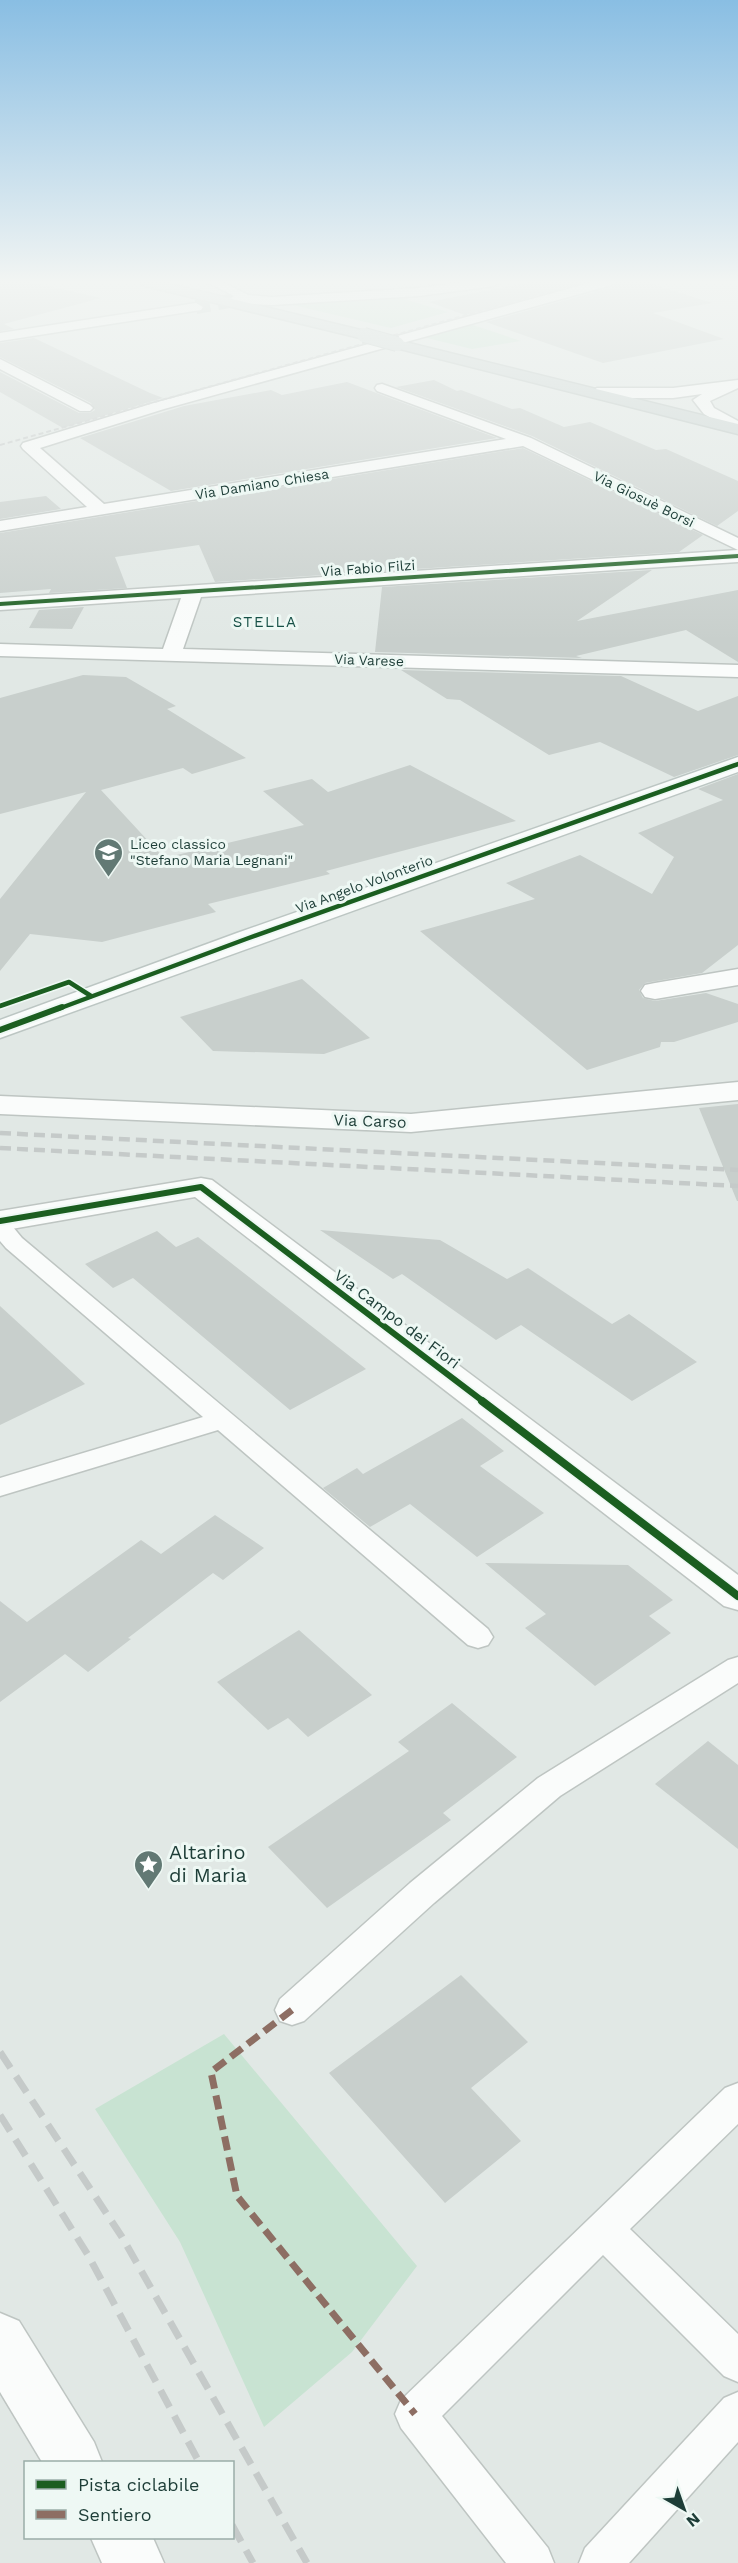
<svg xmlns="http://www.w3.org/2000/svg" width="738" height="2563" viewBox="0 0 738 2563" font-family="'Work Sans',sans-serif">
<rect width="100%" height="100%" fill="#e1e8e5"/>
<g fill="#c8e3d2">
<polygon points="390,295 448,312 391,328 284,303"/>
<polygon points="470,324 521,341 472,349 423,337"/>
<polygon points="224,2034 417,2266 352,2352 264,2427 180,2242 95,2109"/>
</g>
<g fill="#c8cfcc">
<polygon points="0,282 29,282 101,298 4,324 14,329 0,331"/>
<polygon points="531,282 585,282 465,315 429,302"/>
<polygon points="615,282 646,282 712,303 653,313 724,339 603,363 486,322 613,287"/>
<polygon points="34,338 150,393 163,398 63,428 0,392 0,372 79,413 90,413 95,410 91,403 0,357 0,343"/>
<polygon points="434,380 457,391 461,390 512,409 520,408 564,427 590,422 656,450 666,449 738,481 738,511 717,526 532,436 396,387"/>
<polygon points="347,382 497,438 171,491 80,438 184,406 271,390 282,395"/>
<polygon points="523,448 703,535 679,552 384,571 385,567 339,574 215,582 199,545 115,557 127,588 49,593 51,589 0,593 0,533"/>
<polygon points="46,496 61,509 0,519 0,502"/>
<polygon points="652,570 577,621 738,590 738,662 686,630 576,656 582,658 375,652 382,587"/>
<polygon points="84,607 72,629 29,628 39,610"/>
<polygon points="401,670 621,676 698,711 738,696 738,755 674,777 600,742 549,755 460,700 447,699"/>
<polygon points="83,675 126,677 176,706 167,709 246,758 192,774 183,768 101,790 164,858 304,825 263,791 312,779 328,792 410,765 516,821 326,871 330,874 208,904 216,912 102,942 30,934 0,971 0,899 86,792 0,814 0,698"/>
<polygon points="738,774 738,945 702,973 645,983 639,990 643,998 655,1001 706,993 738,1004 738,1022 674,1042 661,1042 660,1047 587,1070 420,931 535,899 506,883 580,855 652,894 674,857 638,833 723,800 698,789"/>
<polygon points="302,979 370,1038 324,1054 213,1051 180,1017"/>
<polygon points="738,1104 738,1201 737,1201 699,1108"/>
<polygon points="320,1230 440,1240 507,1279 528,1268 612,1324 629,1314 697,1362 632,1401 521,1325 496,1340 402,1274 393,1279"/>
<polygon points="157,1231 176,1247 198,1237 366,1369 290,1410 133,1278 113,1288 85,1264"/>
<polygon points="0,1306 85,1384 0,1425"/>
<polygon points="462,1418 504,1451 480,1466 544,1513 477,1557 410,1504 370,1527 323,1488 357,1468 363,1474"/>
<polygon points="215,1515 264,1548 223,1580 213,1573 128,1638 131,1639 88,1672 65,1654 0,1702 0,1601 27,1622 141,1540 161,1554"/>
<polygon points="485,1563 628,1565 673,1600 649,1616 671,1633 595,1686 525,1628 546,1614"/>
<polygon points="299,1630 372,1695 308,1737 288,1718 268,1730 217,1682"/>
<polygon points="452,1703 517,1757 443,1813 451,1820 327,1908 268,1847 409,1751 398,1742"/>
<polygon points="708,1741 738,1765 738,1849 655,1784"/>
<polygon points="461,1975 528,2042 471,2088 521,2141 445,2203 329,2073"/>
</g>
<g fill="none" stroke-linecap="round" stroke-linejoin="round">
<polyline stroke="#bac6c2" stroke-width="14" stroke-dasharray="14 8" stroke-linecap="butt" points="196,307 235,300"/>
<defs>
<g id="lane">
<polygon points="0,1219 8,1221 22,1238 488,1629 493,1637 488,1645 478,1648 468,1645 218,1430 0,1496 0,1478 203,1417 6,1248 0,1241"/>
<polygon points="738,1657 738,1683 560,1796 434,1903 304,2021 292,2025 280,2021 275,2010 280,1999 410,1883 538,1778 728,1660"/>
<polygon points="738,2083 738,2124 630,2229 738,2334 738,2382 724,2376 603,2255 442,2416 548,2548 554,2563 506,2563 401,2428 395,2414 401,2400 725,2088"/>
<polygon points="738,2392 738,2442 629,2563 579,2563 585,2548 724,2398"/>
</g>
<g id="street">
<polygon points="207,282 223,282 248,295 272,297 419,288 465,282 500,282 494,286 419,296 272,305 230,303 228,300 234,296"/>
<polygon points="593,282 613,282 612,285 164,409 40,448 104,504 506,439 377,391 375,388 377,385 382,384 531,438 738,538 738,550 523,446 0,531 0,521 87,507 23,449 21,446 23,443 154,403"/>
<polygon points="196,303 203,307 201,310 0,341 0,333"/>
<polygon points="0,359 90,405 93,408 90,411 80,411 0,369"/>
<polygon points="738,380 738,388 710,401 714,408 738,421 738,433 704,414 693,400 702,394 673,398 597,398 589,393 597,388 673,388"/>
<polygon points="738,550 738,562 201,597 183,649 738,665 738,677 0,656 0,644 163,649 181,598 0,610 0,598"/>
<polygon points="738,969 738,985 655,999 645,997 641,991 645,985 655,983"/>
<polygon points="738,1082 738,1100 411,1132 0,1114 0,1096 411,1114"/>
<polygon points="201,1178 212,1180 738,1575 738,1610 724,1606 195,1197 0,1231 0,1211"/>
<polygon points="0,2313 19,2321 94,2442 102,2462 42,2462 0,2392"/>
<polygon points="91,2538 153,2538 164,2563 102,2563"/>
</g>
<polygon id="secondary" points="738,757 738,772 0,1038 0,1020 237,933"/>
<g id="primary">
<polygon points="140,282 162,282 369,332 371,335 364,339 141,285"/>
<polygon points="397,340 738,424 738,434 392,347 390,344 392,341"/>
</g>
</defs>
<use href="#lane" stroke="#bec5c2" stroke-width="3"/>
<use href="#street" stroke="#bec5c2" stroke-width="3"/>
<use href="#secondary" stroke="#bcc6c3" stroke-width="3"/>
<use href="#primary" stroke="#bbc5c2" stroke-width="3"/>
<use href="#lane" fill="#fafcfb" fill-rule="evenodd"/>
<use href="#street" fill="#fafcfb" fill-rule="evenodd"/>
<use href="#secondary" fill="#fafcfb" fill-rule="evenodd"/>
<use href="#primary" fill="#cbd5d3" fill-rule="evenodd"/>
<polyline stroke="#c5cac9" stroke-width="2" stroke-dasharray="5 3" stroke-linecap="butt" points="0,445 585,282"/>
<g stroke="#c5cac9" stroke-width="4.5" stroke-dasharray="11 6" stroke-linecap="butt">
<polyline points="0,1133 738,1170"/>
<polyline points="0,1148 738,1186"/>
</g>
<g stroke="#c5cac9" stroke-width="7" stroke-dasharray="19 10" stroke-linecap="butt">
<polyline points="0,2052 122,2237 307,2563"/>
<polyline points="0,2115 88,2255 199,2462"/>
<polyline points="232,2525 253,2563"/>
</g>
<defs>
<polyline id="primary-bridge" points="364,335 397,344"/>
</defs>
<use href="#primary-bridge" stroke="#bbc5c2" stroke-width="16" stroke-linecap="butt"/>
<use href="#primary-bridge" stroke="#cbd5d3" stroke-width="14"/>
<polyline stroke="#8d6e63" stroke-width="7" stroke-dasharray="14 7" stroke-linecap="butt" points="292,2010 211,2072 237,2196 415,2414"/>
<defs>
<polyline id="cycleway-far3" points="0,604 738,556"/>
<g id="cycleway-far2">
<polyline points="0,1006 69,982 91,996"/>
<polyline points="58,1009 246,939 738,764"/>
</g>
<g id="cycleway-far1">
<polyline points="0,1030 62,1007"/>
<polyline points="0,1221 201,1187 484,1402"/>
</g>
<polyline id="cycleway" points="482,1401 738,1596"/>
</defs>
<use href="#cycleway-far3" stroke="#eef8f4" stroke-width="6"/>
<use href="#cycleway-far2" stroke="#eef8f4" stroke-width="8"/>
<use href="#cycleway-far1" stroke="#eef8f4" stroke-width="10"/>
<use href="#cycleway" stroke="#eef8f4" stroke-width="11"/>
<use href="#cycleway-far3" stroke="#1b5e20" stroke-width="4"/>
<use href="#cycleway-far2" stroke="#1b5e20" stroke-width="4.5"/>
<use href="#cycleway-far1" stroke="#1b5e20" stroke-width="6"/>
<use href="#cycleway" stroke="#1b5e20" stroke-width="8"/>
</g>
<linearGradient id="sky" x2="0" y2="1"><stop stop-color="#89bee3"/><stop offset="0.44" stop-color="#f2f5f3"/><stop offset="1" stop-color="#f2f5f3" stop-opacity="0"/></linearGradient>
<rect width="738" height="641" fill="url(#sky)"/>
<defs>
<symbol id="school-pin" viewBox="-11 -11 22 30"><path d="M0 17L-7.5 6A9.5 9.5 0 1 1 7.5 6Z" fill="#627974" stroke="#eef8f4"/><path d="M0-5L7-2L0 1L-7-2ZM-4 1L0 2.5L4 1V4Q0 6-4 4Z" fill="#fff"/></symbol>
<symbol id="sight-pin" viewBox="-11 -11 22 30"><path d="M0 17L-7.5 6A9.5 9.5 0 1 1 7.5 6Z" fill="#627974" stroke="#eef8f4"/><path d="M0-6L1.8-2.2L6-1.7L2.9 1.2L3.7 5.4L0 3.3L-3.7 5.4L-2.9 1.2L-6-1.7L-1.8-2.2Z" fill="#fff"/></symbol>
</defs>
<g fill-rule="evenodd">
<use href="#school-pin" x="92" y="836" width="33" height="45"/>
<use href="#sight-pin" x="132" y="1848" width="33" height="45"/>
</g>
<g text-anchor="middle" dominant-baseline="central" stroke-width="6" stroke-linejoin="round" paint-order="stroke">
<g font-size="14" fill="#1d3d37" stroke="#eef8f4">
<text transform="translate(262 484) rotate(-9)">Via Damiano Chiesa</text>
<text transform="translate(644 499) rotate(26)">Via Giosuè Borsi</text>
<text transform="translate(368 568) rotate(-4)">Via Fabio Filzi</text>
<text transform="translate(369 660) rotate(2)">Via Varese</text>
<text transform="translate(364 884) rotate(-20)">Via Angelo Volonterio</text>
</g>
<g font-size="14" fill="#1d3d37" stroke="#eef8f4" text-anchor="start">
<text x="130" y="844">Liceo classico<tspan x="130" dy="16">"Stefano Maria Legnani"</tspan></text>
</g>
<g font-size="15" letter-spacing="1.5" fill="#175147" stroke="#eef8f4">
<text x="265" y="622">STELLA</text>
</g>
<g font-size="16" fill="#1d3d37" stroke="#eef8f4">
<text transform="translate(370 1121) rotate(2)">Via Carso</text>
<text transform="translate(397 1319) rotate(37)">Via Campo dei Fiori</text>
</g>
<g font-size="20" fill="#1d3d37" stroke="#eef8f4" text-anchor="start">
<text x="169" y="1852">Altarino<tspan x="169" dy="23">di Maria</tspan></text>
</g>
</g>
<rect x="24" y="2461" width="210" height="78" fill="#eef8f4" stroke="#9aada8" stroke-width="1.5"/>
<rect x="36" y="2480" width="30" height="9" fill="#1b5e20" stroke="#9aada8" stroke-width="1.5"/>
<text x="78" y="2491" font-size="18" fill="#1d3d37">Pista ciclabile</text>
<rect x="36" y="2510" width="30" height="9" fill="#8d6e63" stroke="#9aada8" stroke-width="1.5"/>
<text x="78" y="2521" font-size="18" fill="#1d3d37">Sentiero</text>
<g transform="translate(684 2509) rotate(140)" stroke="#eef8f4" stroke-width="4.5" paint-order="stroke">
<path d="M0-4.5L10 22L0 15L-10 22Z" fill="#1d3d37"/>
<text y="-9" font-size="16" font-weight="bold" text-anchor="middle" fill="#1d3d37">N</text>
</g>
</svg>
